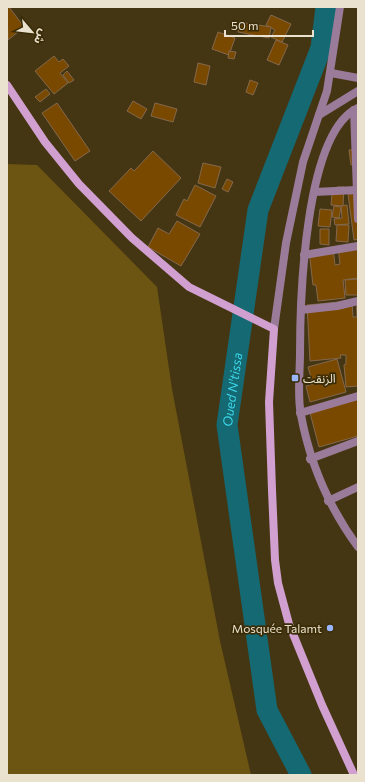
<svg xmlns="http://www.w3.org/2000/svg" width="365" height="782" viewBox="0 0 365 782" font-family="Commissioner,'Noto Sans Arabic',sans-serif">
<rect width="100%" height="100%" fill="#453613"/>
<polygon fill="#6c5412" points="7,164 37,165 157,287 172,389 220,641 251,775 7,775"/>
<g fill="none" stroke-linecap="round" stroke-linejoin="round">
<path stroke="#146973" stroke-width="21" id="s1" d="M 301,775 L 267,710 L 227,425 L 258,210 L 321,48 L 326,7"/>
</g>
<g fill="#7a4900" stroke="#84684c">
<polygon points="7,7 9,7 24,27 8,40"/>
<polygon points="271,15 291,24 282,42 271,37 275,30 266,25"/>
<polygon points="239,22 271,27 269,38 238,32"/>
<polygon points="218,32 235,38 229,55 212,49"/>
<polygon points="276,40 288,45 279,65 267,60"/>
<polygon points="229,51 236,52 234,59 228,58"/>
<polygon points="54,56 59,62 63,59 69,66 60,73 68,83 54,94 35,71"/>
<polygon points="198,63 210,66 206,85 194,82"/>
<polygon points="67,71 74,80 69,83 63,75"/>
<polygon points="250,80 258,83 253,95 246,92"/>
<polygon points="46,89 50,94 40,102 35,97"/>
<polygon points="133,101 147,109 141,119 127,111"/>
<polygon points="57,103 90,151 75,161 42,113"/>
<polygon points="155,103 177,109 173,122 151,116"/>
<polygon points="358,149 358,164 351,165 349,150"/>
<polygon points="153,151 181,178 141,221 109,191 131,168 134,171"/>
<polygon points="203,163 221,167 215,188 198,183"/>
<polygon points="227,179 233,182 228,192 222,189"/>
<polygon points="195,185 216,196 200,227 176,215 184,199 187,201"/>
<polygon points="358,186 358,239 354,240 348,194 352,194"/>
<polygon points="337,187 344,187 343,206 331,205 332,194 336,194"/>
<polygon points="347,205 349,224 335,225 334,219 342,218 341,206"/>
<polygon points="334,206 341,207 339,218 332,217"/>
<polygon points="320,209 332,210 330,227 318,226"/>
<polygon points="177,221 200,234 181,266 148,247 158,228 169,234"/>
<polygon points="337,225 349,225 348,242 336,241"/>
<polygon points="320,229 329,229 329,245 320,244"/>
<polygon points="358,243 358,278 343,280 345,298 318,301 316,285 313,285 309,251 333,248 335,265 340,264 338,247"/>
<polygon points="358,279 358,295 346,295 345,280"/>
<polygon points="356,300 358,300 358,386 346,387 344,365 346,364 346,355 340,355 341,358 310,361 307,305 352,301 353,317 357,317"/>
<polygon points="337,359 346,392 310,402 306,386 313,384 308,367"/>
<polygon points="358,395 358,436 319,447 309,409"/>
</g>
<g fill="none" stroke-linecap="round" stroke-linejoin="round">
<g stroke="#9a7b99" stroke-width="8">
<polyline points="331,73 358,78"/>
<path d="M 358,108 C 304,132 300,302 300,354 C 300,373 297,395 301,415 C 310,464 328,506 358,547"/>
<polyline points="354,110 358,219"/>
<polyline points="319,115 358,91"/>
<polyline points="314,192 356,190"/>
<polyline points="304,255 358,246"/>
<polyline points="301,310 337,306 358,301"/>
<polyline points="274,329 286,243 303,162 327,91 340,7"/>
<polyline points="300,413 358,396"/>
<polyline points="310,459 358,441"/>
<polyline points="328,501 358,487"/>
</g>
<polyline stroke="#d1a0d0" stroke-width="8" points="7,85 45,142 79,184 132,238 189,287 274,329 269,402 272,490 275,560 278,583 289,624 322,705 354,775"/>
</g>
<g fill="#98b5fd" stroke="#3a2c07" stroke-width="1.5">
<rect x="291" y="374" width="8" height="8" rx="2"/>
<circle cx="330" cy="628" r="4"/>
</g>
<g text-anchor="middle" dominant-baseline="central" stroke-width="3.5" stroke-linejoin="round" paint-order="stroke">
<g font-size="12" fill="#eae2ce" stroke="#3a2c07" text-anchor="start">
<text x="303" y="378">الزنقت</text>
<text x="322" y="628" text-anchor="end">Mosquée Talamt</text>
</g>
<g font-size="13" font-style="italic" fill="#3cd6e8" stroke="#3a2c07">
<text stroke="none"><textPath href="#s1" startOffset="397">Oued N'tissa</textPath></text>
</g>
</g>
<rect width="365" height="782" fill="none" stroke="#eae2ce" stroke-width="16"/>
<g transform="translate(32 32) rotate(118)" stroke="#3a2c07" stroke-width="3" paint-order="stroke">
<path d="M0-3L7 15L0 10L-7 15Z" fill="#eae2ce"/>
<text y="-6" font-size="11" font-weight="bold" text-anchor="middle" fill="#eae2ce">ش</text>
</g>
<path d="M225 30v6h88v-6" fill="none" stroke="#eae2ce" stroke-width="2"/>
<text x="231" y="30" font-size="12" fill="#eae2ce" stroke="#3a2c07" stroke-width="3" paint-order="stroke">50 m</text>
</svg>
